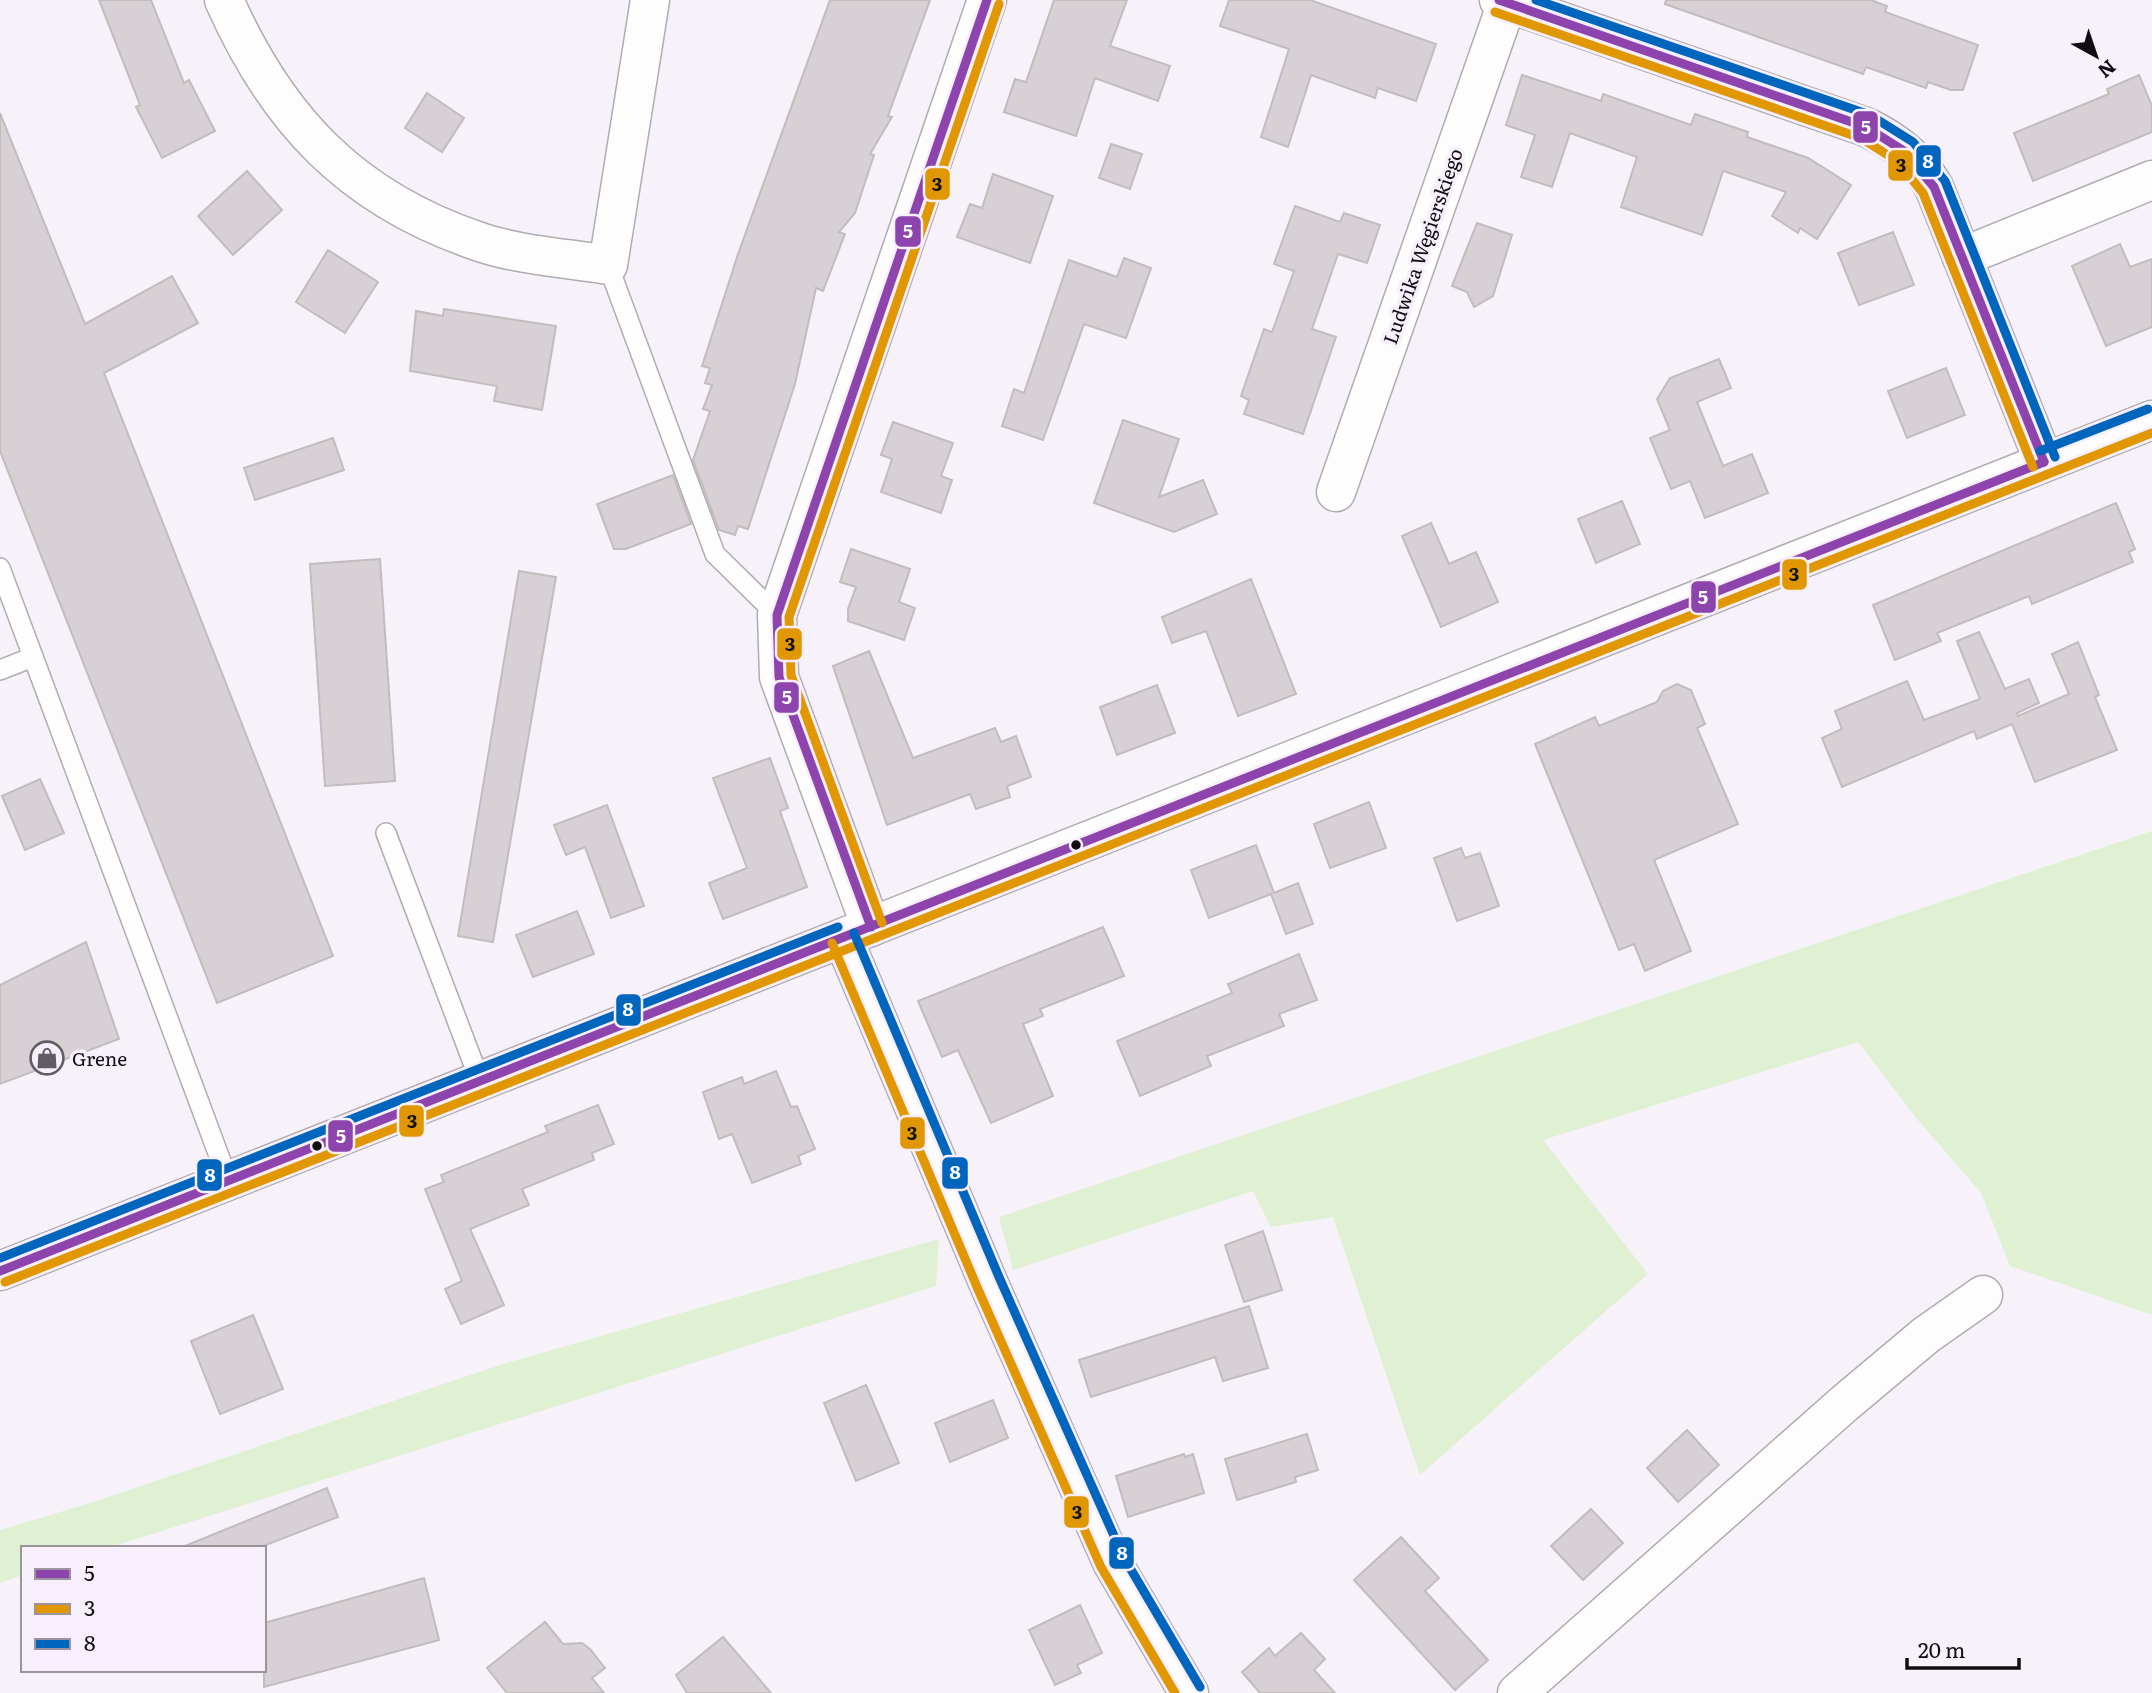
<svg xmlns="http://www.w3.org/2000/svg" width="2152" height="1693" viewBox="0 0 2152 1693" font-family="Literata,serif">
<rect width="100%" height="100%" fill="#f7f2fa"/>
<g fill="#e0f0d2">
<polygon points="2152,831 2152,1315 2010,1266 1981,1193 1917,1119 1858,1042 1543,1140 1648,1274 1420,1475 1333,1217 1271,1227 1253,1191 1013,1270 999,1217"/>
<polygon points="939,1239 936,1286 108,1548 23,1548 23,1575 0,1583 0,1530 87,1504 503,1364"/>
</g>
<g fill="#d7d0d4" stroke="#c2bcbf" stroke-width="2">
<polygon points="99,0 151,0 184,83 189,80 215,131 162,158 136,107 140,105"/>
<polygon points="830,0 930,0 888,116 892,117 870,154 874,155 855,213 839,232 845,234 823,291 816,288 795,384 748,529 738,526 735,535 719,530 693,460 710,411 703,409 712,385 705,383 710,368 702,366 738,254"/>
<polygon points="1054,0 1127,0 1110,46 1170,66 1158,101 1095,78 1076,136 1004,112 1015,79 1026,82"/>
<polygon points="1229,0 1310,0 1436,44 1416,101 1378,88 1375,98 1311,75 1288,147 1261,137 1289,49 1220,26"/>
<polygon points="1666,0 1871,0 1887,6 1885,12 1978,45 1963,90 1951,90 1928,82 1926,88 1866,67 1863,74 1665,4"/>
<polygon points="1522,75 1601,101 1603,94 1691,125 1695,114 1748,132 1747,137 1808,158 1851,185 1817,239 1800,228 1798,233 1772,216 1786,192 1723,171 1702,235 1621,207 1637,157 1570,133 1552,187 1521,177 1535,135 1506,125"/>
<polygon points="2139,75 2152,106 2152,132 2033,181 2014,133 2109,94 2107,89"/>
<polygon points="427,93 464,118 442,152 405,128"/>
<polygon points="0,113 85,324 172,276 198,323 104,373 333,956 217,1003 0,451"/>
<polygon points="1111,144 1142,154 1130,189 1099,178"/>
<polygon points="247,171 282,210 233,255 198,216"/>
<polygon points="993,174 1053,196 1030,263 957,237 970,204 982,208"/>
<polygon points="1295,206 1340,222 1344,213 1380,225 1367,263 1338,254 1312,329 1336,337 1303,434 1244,414 1249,400 1241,396 1264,329 1272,332 1294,271 1274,264"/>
<polygon points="1477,223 1512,235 1493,296 1474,307 1467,292 1452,286"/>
<polygon points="1893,232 1914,285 1859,305 1838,253"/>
<polygon points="2120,244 2130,267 2152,259 2152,327 2106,346 2072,266"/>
<polygon points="328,250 378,282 345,333 296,302"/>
<polygon points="1124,258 1151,268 1126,338 1084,324 1043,440 1002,426 1014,389 1024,393 1069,260 1117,277"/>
<polygon points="444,309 556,326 542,410 494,401 497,386 410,371 416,311 443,316"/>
<polygon points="1719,359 1731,388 1697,402 1723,466 1752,454 1768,493 1705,518 1690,481 1671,489 1650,438 1670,430 1657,399 1670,378"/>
<polygon points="1946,368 1965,415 1907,438 1888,391"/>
<polygon points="1123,420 1179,439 1159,497 1203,480 1217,514 1174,532 1094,503"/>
<polygon points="893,422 953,443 941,476 952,480 941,513 881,492 892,459 881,455"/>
<polygon points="333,438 344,470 255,500 244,468"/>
<polygon points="673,475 691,524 626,549 614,549 597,504"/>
<polygon points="1622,501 1640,544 1596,563 1578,519"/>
<polygon points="2116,503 2135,549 2129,552 2133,562 2032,604 2029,596 1937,633 1941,641 1895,660 1873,605"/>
<polygon points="1431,523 1449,564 1476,552 1498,602 1441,627 1402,536"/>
<polygon points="851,549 910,569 899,602 915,608 904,640 848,621 848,609 856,587 840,582"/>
<polygon points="380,559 395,781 325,786 310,564"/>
<polygon points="519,571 556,577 493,942 458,936"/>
<polygon points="1251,579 1296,694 1238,716 1206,631 1172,643 1162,617"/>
<polygon points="1979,632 2005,689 2029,679 2039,703 2017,713 2018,716 2069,694 2052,654 2078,642 2099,695 2095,697 2117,750 2035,782 2012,724 1977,739 1974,731 1842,787 1822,738 1842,729 1835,711 1907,681 1924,720 1980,699 1957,641"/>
<polygon points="869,651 913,758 995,728 1001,742 1016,736 1031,777 1007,786 1010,797 976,809 970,794 887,825 833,666"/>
<polygon points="1677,684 1691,690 1705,724 1697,728 1738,824 1654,860 1691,951 1645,971 1634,944 1619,950 1535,744 1595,717 1599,726 1657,702 1663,691"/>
<polygon points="1157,685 1175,733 1117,755 1100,707"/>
<polygon points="770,758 788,808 780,811 807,887 723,919 709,883 747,868 713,778"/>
<polygon points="40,779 64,833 25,850 2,796"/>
<polygon points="1369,802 1386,848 1330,868 1314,824"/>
<polygon points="607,805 644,906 611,918 585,847 566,855 554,825"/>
<polygon points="1256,845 1274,893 1298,883 1313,924 1286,934 1271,894 1209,918 1191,870"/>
<polygon points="1461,848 1465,858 1480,853 1499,906 1457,921 1434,858"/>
<polygon points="577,911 594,954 533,977 516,935"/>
<polygon points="1103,927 1124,976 1040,1009 1043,1016 1023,1024 1053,1096 991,1123 958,1050 942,1057 918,1001"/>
<polygon points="86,942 119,1039 0,1084 0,985"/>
<polygon points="1299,954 1317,1000 1279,1014 1284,1026 1207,1056 1211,1066 1140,1096 1117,1041 1232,993 1228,984"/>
<polygon points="776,1071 791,1107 797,1106 815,1149 798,1156 801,1164 752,1183 732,1134 719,1139 703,1092 742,1077 744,1084"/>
<polygon points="598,1105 614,1144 592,1153 594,1160 522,1189 529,1205 470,1229 504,1305 461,1324 445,1289 462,1281 425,1189 444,1182 441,1175 548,1132 545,1126"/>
<polygon points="1263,1231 1282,1290 1244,1302 1225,1245"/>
<polygon points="1249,1306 1268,1368 1223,1381 1215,1357 1091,1397 1079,1360"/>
<polygon points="253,1315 283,1389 220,1414 191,1341"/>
<polygon points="866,1385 899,1463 856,1481 824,1403"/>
<polygon points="993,1400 1008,1438 950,1462 935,1423"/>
<polygon points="1687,1430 1719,1465 1678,1502 1647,1468"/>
<polygon points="1307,1434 1318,1470 1295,1477 1296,1482 1237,1500 1225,1459"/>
<polygon points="1184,1454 1185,1457 1193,1454 1204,1493 1128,1517 1116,1476"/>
<polygon points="327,1488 338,1517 258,1548 180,1548"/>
<polygon points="1591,1509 1623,1543 1583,1580 1551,1546"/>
<polygon points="1401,1537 1439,1578 1425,1591 1488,1660 1455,1690 1354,1580"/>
<polygon points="424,1578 439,1640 264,1687 264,1623"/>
<polygon points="1080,1605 1102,1653 1077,1665 1081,1673 1055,1685 1029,1630"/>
<polygon points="545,1622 563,1644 582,1643 590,1649 605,1668 592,1678 604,1693 507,1693 487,1668"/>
<polygon points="1301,1633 1325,1659 1314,1670 1335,1693 1260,1693 1242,1672 1269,1648 1275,1656"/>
<polygon points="723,1637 771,1693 687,1693 676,1675"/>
</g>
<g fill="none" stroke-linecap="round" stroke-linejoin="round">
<defs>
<g id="service">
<polyline points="608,265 715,554 777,615"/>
<polyline points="0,568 228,1180"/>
<polyline points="0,670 33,657"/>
<polyline points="386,833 480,1081"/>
</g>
<g id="minor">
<path d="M 224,0 C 277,120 351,198 477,241 C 516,255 567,258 608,265 L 650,0"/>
<path d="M 1499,0 L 1866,127 C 1895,141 1917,158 1934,187 L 2044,462"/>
<polyline points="1962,257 2152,180"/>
<polyline points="1336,492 1508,0"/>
<polyline points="871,927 779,677 777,615 987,0"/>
<polyline points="843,938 988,1282 1112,1562 1189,1693"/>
<polyline points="1517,1693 1845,1403 1926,1335 1983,1295"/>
</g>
<polyline id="tertiary" points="0,1271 2152,420"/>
</defs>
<use href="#service" stroke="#b0acb2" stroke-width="22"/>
<use href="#minor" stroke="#b0acb2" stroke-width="41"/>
<use href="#tertiary" stroke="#b0acb2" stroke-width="41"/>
<use href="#service" stroke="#fefdfe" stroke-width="19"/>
<use href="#minor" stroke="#fefdfe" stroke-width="38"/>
<use href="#tertiary" stroke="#fefdfe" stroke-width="38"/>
<defs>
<g id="bus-1">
<polyline points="1499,0 1866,127 1904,151 1934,187 2044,462"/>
<polyline points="871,927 779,677 777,615 987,0"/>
<polyline points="0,1271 2044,462"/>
</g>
<g id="bus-2">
<polyline points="1495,12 1861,138 1897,161 1923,193 2033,467"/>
<polyline points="882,923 791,675 789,617 999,4"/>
<polyline points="832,943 977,1287 1101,1567 1175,1693"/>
<polyline points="5,1282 2152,433"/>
</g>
<g id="bus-3">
<polyline points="1536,0 1870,115 1913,142 1945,181 2055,457"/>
<polyline points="2040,451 2148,409"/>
<polyline points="854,933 999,1277 1123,1556 1200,1687"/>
<polyline points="0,1258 838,927"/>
</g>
</defs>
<use href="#bus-1" stroke="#f8effd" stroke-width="14"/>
<use href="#bus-2" stroke="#f8effd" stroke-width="14"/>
<use href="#bus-3" stroke="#f8effd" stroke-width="14"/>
<use href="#bus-1" stroke="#8e44ad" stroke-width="9"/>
<use href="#bus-2" stroke="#e09702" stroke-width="9"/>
<use href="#bus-3" stroke="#0065bd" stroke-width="9"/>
</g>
<defs>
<symbol id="shop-ring" viewBox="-11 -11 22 22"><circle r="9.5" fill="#f8effd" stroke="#615c63" stroke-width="1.5"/><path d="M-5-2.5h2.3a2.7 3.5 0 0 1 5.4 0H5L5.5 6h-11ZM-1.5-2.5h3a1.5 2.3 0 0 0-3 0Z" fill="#615c63"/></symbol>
</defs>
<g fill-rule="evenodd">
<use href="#shop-ring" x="28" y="1039" width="38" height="38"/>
</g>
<g fill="#100c12" stroke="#f8effd" stroke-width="2.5">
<circle cx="1076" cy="845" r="6"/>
<circle cx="317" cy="1146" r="6"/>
</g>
<g text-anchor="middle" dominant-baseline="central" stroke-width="7" stroke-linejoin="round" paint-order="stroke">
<g font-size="19" fill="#100c12" stroke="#f8effd">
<text transform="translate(1422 246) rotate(-71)">Ludwika Węgierskiego</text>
</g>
<g font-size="19" fill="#100c12" stroke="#f8effd" text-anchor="start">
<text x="72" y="1058">Grene</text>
</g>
</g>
<g stroke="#f8effd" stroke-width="2.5">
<rect x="1852" y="110" width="27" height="34" rx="7" fill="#8e44ad"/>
<rect x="1915" y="144" width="27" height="34" rx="7" fill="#0065bd"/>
<rect x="1887" y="149" width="27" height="33" rx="7" fill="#e09702"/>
<rect x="924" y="167" width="27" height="34" rx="7" fill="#e09702"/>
<rect x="894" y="215" width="28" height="33" rx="7" fill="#8e44ad"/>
<rect x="1781" y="558" width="27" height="33" rx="7" fill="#e09702"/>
<rect x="1690" y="580" width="27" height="34" rx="7" fill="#8e44ad"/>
<rect x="776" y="627" width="27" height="34" rx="7" fill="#e09702"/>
<rect x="773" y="681" width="27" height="33" rx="7" fill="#8e44ad"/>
<rect x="615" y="993" width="27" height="34" rx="7" fill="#0065bd"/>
<rect x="398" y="1104" width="27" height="34" rx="7" fill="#e09702"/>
<rect x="899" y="1116" width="27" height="34" rx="7" fill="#e09702"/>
<rect x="327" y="1119" width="27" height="34" rx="7" fill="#8e44ad"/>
<rect x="941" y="1156" width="28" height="34" rx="7" fill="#0065bd"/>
<rect x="196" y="1158" width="27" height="34" rx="7" fill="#0065bd"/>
<rect x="1063" y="1495" width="27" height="34" rx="7" fill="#e09702"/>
<rect x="1108" y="1536" width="27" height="34" rx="7" fill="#0065bd"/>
</g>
<g font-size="19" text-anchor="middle" font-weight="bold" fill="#fff">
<text x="1866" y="134">5</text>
<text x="1928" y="168">8</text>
<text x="908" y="238">5</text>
<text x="1703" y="604">5</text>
<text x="787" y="704">5</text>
<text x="628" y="1016">8</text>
<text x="341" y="1143">5</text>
<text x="955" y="1179">8</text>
<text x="210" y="1182">8</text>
<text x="1122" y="1560">8</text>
</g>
<g font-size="19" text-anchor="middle" font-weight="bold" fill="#111">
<text x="1901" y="172">3</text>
<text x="937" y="191">3</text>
<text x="1794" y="581">3</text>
<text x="790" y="651">3</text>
<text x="412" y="1128">3</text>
<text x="912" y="1140">3</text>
<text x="1077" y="1519">3</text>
</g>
<rect x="21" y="1546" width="245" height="126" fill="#f8effd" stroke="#9b949f" stroke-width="2"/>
<rect x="35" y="1569" width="35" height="10" fill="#8e44ad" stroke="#9b949f" stroke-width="2"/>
<text x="84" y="1581" font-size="21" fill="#100c12">5</text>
<rect x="35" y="1604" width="35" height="10" fill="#e09702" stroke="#9b949f" stroke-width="2"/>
<text x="84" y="1616" font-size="21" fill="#100c12">3</text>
<rect x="35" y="1639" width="35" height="10" fill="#0065bd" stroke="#9b949f" stroke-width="2"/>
<text x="84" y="1651" font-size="21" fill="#100c12">8</text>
<g transform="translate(2096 56) rotate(140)" stroke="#f8effd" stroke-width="5" paint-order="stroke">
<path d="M0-5L12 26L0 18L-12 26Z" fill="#100c12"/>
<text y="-10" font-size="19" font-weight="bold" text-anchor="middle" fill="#100c12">N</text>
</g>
<path d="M1907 1658v10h112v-10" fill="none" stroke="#100c12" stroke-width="3.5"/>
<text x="1918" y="1658" font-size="21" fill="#100c12" stroke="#f8effd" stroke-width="5" paint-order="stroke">20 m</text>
</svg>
